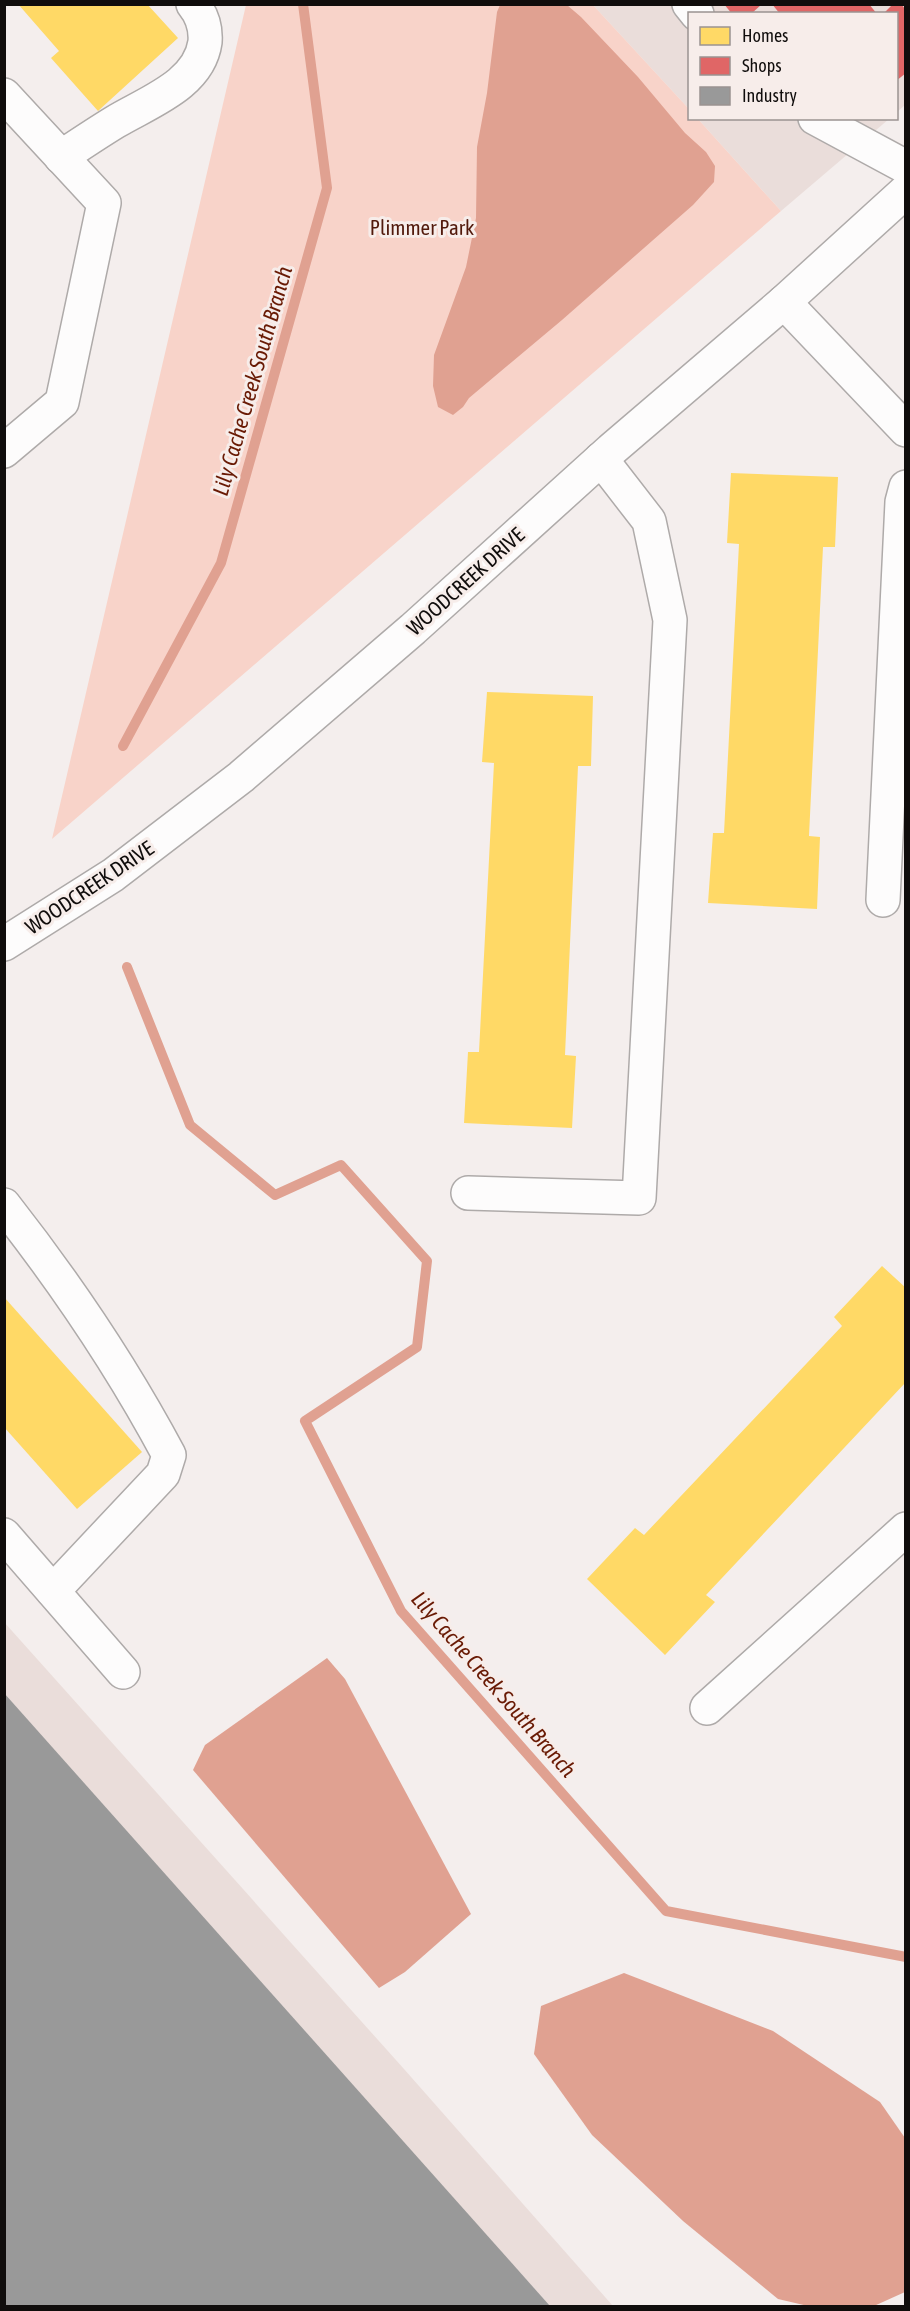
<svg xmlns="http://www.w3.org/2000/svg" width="910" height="2311" viewBox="0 0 910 2311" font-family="'Asap Condensed',sans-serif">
<rect width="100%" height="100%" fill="#f4eeed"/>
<g fill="#eaddda">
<polygon points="593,5 905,5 905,105 897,112 896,14 690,14 689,109"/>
<polygon points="698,119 889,119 781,211"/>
<polygon points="4,1622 404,2069 613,2306 5,2306"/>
</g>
<polygon fill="#f8d3c9" points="246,5 593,5 689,109 690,118 698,119 781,211 52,839"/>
<g fill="#e0a191">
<polygon points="500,5 567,5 581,17 638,77 685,133 706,152 715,166 714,182 693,205 562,320 469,398 463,407 453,415 438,407 433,386 434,355 466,267 476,218 477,147 487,93 497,12"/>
<polygon points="327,1658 345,1679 471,1914 405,1972 379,1988 193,1770 205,1745"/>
<polygon points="624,1973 773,2031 880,2102 905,2138 905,2292 874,2306 808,2306 778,2299 683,2221 592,2135 534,2054 541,2006"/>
</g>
<g fill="#ffd966">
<polygon points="18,4 147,4 178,38 98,111 51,58 59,51"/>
<polygon points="731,473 838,477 835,547 823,547 809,836 820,837 817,909 708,903 713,833 724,833 739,544 727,543"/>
<polygon points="487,692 593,696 591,766 578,766 565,1055 576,1056 572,1128 464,1123 468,1052 479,1052 494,763 482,762"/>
<polygon points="882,1266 906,1288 906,1382 706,1595 715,1602 665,1655 587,1579 635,1528 644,1535 842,1326 834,1317"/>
<polygon points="4,1297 142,1452 77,1509 4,1427"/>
</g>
<g fill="#e06666">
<polygon points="724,4 762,4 751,14 732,14"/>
<polygon points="772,4 869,4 877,14 780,14"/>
<polygon points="893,4 901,4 906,10 906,73 896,81 896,14 883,14"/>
</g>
<polygon fill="#999" points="4,1693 550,2306 4,2306"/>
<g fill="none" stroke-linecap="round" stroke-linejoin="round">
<g stroke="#e0a191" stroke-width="10">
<polyline points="123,746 221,563 327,188 303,4"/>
<polyline points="127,967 190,1125 275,1195 341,1165 427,1261 417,1347 305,1421 401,1611 666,1911 906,1957"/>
</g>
<defs>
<g id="minor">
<polyline points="689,4 697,14"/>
<polyline points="4,95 104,203 62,402 4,451"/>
<polyline points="815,118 906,167"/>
<path d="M 61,157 C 79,145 97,133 115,122 C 148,102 199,85 205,42 C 206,29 202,15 193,4"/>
<polyline points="784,302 906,430"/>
<polyline points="883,900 902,502 906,487"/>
<polyline points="4,944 113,875 241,777 413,629 611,450 784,302 906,191"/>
<polyline points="468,1193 639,1198 670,620 649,521 601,459"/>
<path d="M 4,1205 C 66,1284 122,1367 169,1455 L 163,1474 L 53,1591"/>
<polyline points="4,1535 123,1672"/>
<polyline points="707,1708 906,1529"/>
</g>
</defs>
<use href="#minor" stroke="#aeaaa9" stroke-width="36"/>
<use href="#minor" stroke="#fdfcfc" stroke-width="33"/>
</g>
<g text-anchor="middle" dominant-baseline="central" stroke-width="6" stroke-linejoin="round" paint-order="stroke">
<g font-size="21" fill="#51190b" stroke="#f7edea">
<text x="422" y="227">Plimmer Park</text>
</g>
<g font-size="21" fill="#100d0c" stroke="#f7edea">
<text transform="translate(465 581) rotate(-42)">WOODCREEK DRIVE</text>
<text transform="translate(89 887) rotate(-34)">WOODCREEK DRIVE</text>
</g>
<g font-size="22" font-style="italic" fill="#691a04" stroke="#f7edea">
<text transform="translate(252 381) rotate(-74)">Lily Cache Creek South Branch</text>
<text transform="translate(494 1684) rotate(49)">Lily Cache Creek South Branch</text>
</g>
</g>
<rect width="910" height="2311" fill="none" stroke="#100d0c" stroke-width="12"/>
<rect x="688" y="12" width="210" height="108" fill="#f7edea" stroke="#9b9391" stroke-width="1.5"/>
<rect x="700" y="27" width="30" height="18" fill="#ffd966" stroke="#9b9391" stroke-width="1.5"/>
<text x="742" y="42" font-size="18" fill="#100d0c">Homes</text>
<rect x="700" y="57" width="30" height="18" fill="#e06666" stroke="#9b9391" stroke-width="1.5"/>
<text x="742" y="72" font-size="18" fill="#100d0c">Shops</text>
<rect x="700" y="87" width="30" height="18" fill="#999999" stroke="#9b9391" stroke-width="1.5"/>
<text x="742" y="102" font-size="18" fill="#100d0c">Industry</text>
</svg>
